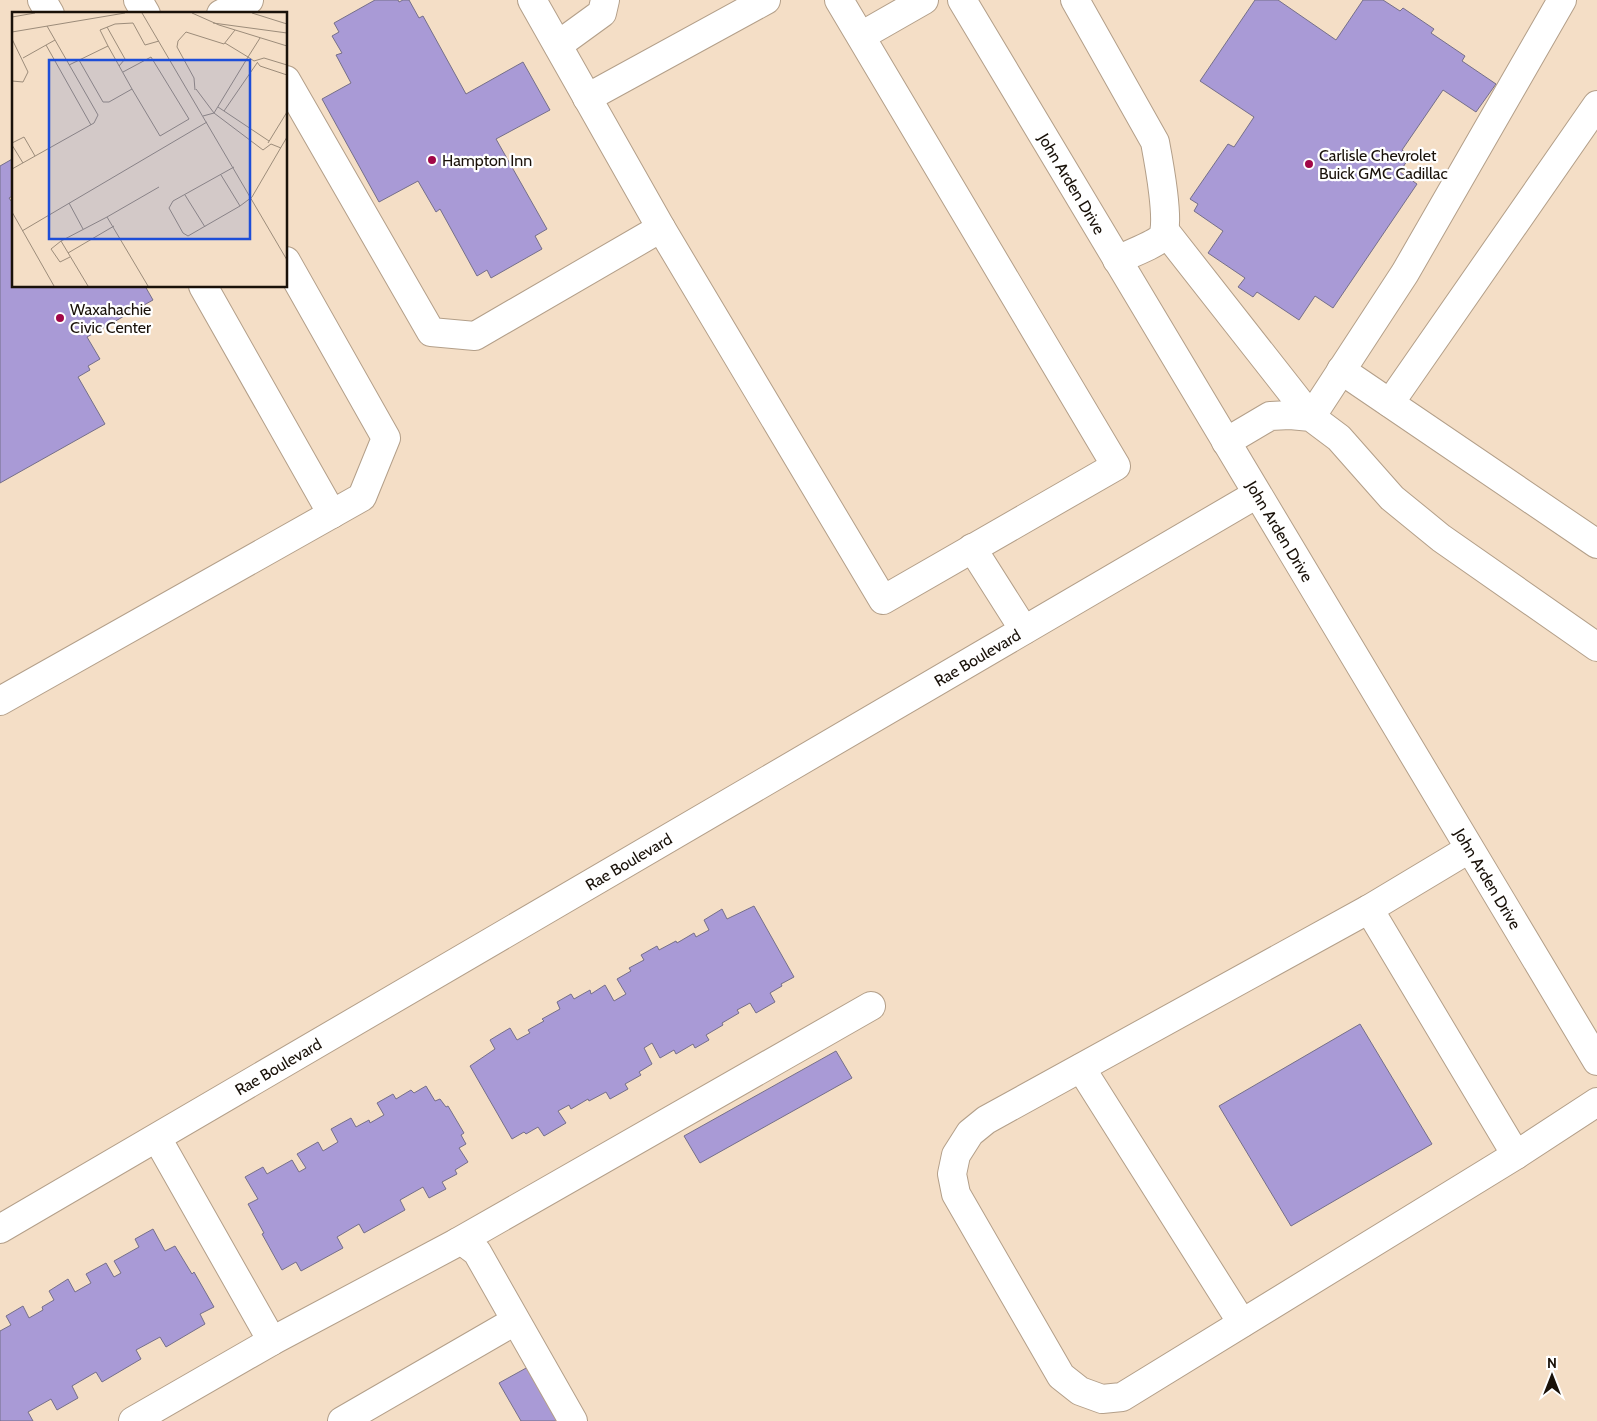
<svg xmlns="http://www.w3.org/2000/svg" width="1597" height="1421" viewBox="0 0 1597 1421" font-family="Cabin,sans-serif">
<rect width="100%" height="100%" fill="#f4dec6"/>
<g fill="#a99ad6" stroke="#756f89">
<polygon points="375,0 398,0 399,2 403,0 409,0 419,18 423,16 466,94 523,62 550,110 496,139 547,229 535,236 542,249 491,278 487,270 477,276 440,209 436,212 418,181 379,202 322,99 351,83 336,55 342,53 332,36 339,32 334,23"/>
<polygon points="1255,0 1278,0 1336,40 1363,0 1383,0 1400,11 1403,8 1434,29 1431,33 1465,56 1462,61 1496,84 1476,112 1443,90 1402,150 1410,156 1400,172 1417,184 1333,308 1315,296 1299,320 1257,292 1253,297 1238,287 1245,278 1208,253 1223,231 1194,211 1198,204 1190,199 1228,144 1234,147 1254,117 1200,81"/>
<polygon points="14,158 14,195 9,198 14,205 14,286 145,286 153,300 87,337 100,359 88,366 90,370 78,377 105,424 0,483 0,166"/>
<polygon points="754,906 794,977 781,984 782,986 770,993 775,1002 756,1013 750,1003 737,1010 739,1013 722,1023 723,1025 706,1035 709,1040 695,1048 693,1044 676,1054 674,1050 660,1058 652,1043 644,1048 652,1064 639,1072 641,1075 625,1084 628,1089 610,1099 606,1092 589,1101 588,1099 571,1109 569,1105 558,1111 566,1123 544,1136 538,1127 526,1134 524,1132 512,1139 470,1066 495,1049 490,1040 510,1028 517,1040 530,1033 528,1030 544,1021 542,1019 560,1009 557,1002 571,994 574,999 590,990 591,994 605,985 614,1001 626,994 617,979 631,971 629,968 644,960 641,955 657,946 659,950 676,941 677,943 694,933 696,937 709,930 704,920 722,909 727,919"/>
<polygon points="1360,1024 1432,1144 1291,1226 1219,1106"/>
<polygon points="836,1051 852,1078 700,1163 684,1136"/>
<polygon points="426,1086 435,1101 440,1099 446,1107 448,1106 464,1133 461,1135 466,1144 459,1148 468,1162 455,1170 457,1174 442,1182 446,1189 429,1198 423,1187 400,1200 405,1210 364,1233 359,1224 337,1237 343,1248 301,1271 296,1262 282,1270 262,1234 264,1233 248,1204 258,1199 245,1177 263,1167 267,1174 292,1160 299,1172 306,1168 297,1154 318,1142 323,1151 338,1142 331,1129 351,1118 356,1127 369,1120 370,1123 384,1115 377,1103 393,1094 396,1099 411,1090 414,1093"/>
<polygon points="153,1229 165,1251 175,1246 192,1274 194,1272 214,1307 200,1314 205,1324 166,1347 160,1337 136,1350 141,1359 102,1382 96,1372 72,1386 78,1398 57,1410 51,1399 28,1412 33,1421 0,1421 0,1331 11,1325 6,1316 23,1306 29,1318 43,1310 42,1307 54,1300 49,1291 68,1279 75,1292 91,1283 86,1274 106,1263 114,1277 121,1273 114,1261 139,1247 135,1239"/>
<polygon points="528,1367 559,1421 521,1421 499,1383"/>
</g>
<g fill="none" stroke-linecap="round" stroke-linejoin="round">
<defs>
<g id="minor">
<polyline points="42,0 50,14"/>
<polyline points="138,0 146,14"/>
<path id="s1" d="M 962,0 L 1597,1061"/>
<path d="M 1075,0 L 1155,142 C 1158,158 1171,226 1162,237 C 1155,245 1127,255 1117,260"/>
<polyline points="221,14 249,0"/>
<polyline points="861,36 924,0"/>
<polyline points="558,45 602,13 605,0"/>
<polyline points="286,80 431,332 475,336 661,228 532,0"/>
<polyline points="587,98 766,0"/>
<polyline points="661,228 883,600 1116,466 839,0"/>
<polyline points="1165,231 1311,417 1405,273 1562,0"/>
<polyline points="203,286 332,514"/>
<polyline points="1341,370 1597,544"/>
<polyline points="1390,403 1597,105"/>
<polyline points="1226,442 1270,416 1290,415 1311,417 1339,438 1392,498 1441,538 1597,647"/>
<polyline points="972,548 1024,630"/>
<polyline points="0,701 362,497 386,438 286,261"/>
<polyline points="1469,849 1369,909 986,1120 970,1133 956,1155 952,1174 956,1194 1061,1376 1080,1391 1102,1399 1122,1397 1516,1155"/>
<polyline points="1369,909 1516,1155 1597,1102"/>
<polyline points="1081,1068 1242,1323"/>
<polyline points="157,1138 272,1341"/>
<path id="s2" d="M 0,1229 L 1257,494"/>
<polyline points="458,1242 871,1006"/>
<polyline points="133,1421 272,1341 458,1242 465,1243 477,1252 573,1421"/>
<polyline points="342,1421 515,1321"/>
</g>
</defs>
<use href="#minor" stroke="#b39f89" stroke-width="30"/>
<use href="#minor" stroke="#fff" stroke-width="28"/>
</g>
<g fill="#a10748" stroke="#fff" stroke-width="2">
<circle cx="432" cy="160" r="5"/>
<circle cx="1309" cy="164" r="5"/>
<circle cx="60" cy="318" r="5"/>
</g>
<g text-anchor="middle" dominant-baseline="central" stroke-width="4.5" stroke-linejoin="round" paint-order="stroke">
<g font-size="16" fill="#191109" stroke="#fff" text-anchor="start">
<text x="1319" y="155">Carlisle Chevrolet<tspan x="1319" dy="18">Buick GMC Cadillac</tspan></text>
<text x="442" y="160">Hampton Inn</text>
<text x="70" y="309">Waxahachie<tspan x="70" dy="18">Civic Center</tspan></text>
</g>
<g font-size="16" fill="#191109" stroke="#fff">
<text stroke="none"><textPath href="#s1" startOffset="214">John Arden Drive</textPath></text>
<text stroke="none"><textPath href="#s1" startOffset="619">John Arden Drive</textPath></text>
<text stroke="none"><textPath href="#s2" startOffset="1132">Rae Boulevard</textPath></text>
<text stroke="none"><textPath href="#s2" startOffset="728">Rae Boulevard</textPath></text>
<text stroke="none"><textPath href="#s1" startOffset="1024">John Arden Drive</textPath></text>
<text stroke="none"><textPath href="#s2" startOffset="322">Rae Boulevard</textPath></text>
</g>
</g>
<g transform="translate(12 12)">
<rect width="275" height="275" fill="#f4dec6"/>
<path fill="none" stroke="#9c8c7a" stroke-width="1" d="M 130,1 L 275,248M 180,1 L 207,13 L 275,34M 240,1 L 275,12M 0,5 L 23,1M 201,11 L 275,21M 95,15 L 113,47 L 107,54M 0,20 L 113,1M 0,27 L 16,60 L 11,70 L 0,69M 213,31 L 236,45 L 248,26M 34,33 L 79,113M 11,46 L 43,28M 67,48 L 91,90 L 97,90 L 120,77 L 96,34M 245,50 L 248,54 L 275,63M 57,53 L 96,34 L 88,18 L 103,12 L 121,11 L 133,33 L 147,29M 111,60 L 139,45 L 177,107 L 148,124 L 120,77M 184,77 L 202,101 L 236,45 L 242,49 L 252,46 L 275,53M 183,78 L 182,66 L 165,35 L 166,29 L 174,20 L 212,32 L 223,18M 206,95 L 257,129M 212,99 L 245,51M 191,104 L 202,101 L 251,138 L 259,132 L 269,136M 0,131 L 12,125 L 23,144M 256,131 L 275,100M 0,133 L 11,151M 222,155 L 161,189 L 157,196 L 171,221 L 176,224 L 228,194M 0,157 L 82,111 L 86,103 L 35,14M 209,163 L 228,194 L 240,185 L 275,125M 173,183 L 193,215M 57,191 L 71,217M 0,200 L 42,274M 95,205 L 147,175M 10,219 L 195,110M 49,229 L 39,237 L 48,250 L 58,245M 56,241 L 102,214M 76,274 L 49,229 L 95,205 L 136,274"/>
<path fill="#1d4ed8" fill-opacity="0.15" stroke="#1d4ed8" stroke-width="2.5" d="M 37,48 L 238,48 L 238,227 L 37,227 Z"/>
<rect width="275" height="275" fill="none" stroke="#191109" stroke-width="2.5"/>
</g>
<g transform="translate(1552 1376)" stroke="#ffffff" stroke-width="4" paint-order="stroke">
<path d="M0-4L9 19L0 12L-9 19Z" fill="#191109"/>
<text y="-8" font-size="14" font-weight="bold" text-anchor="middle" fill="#191109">N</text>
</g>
</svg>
